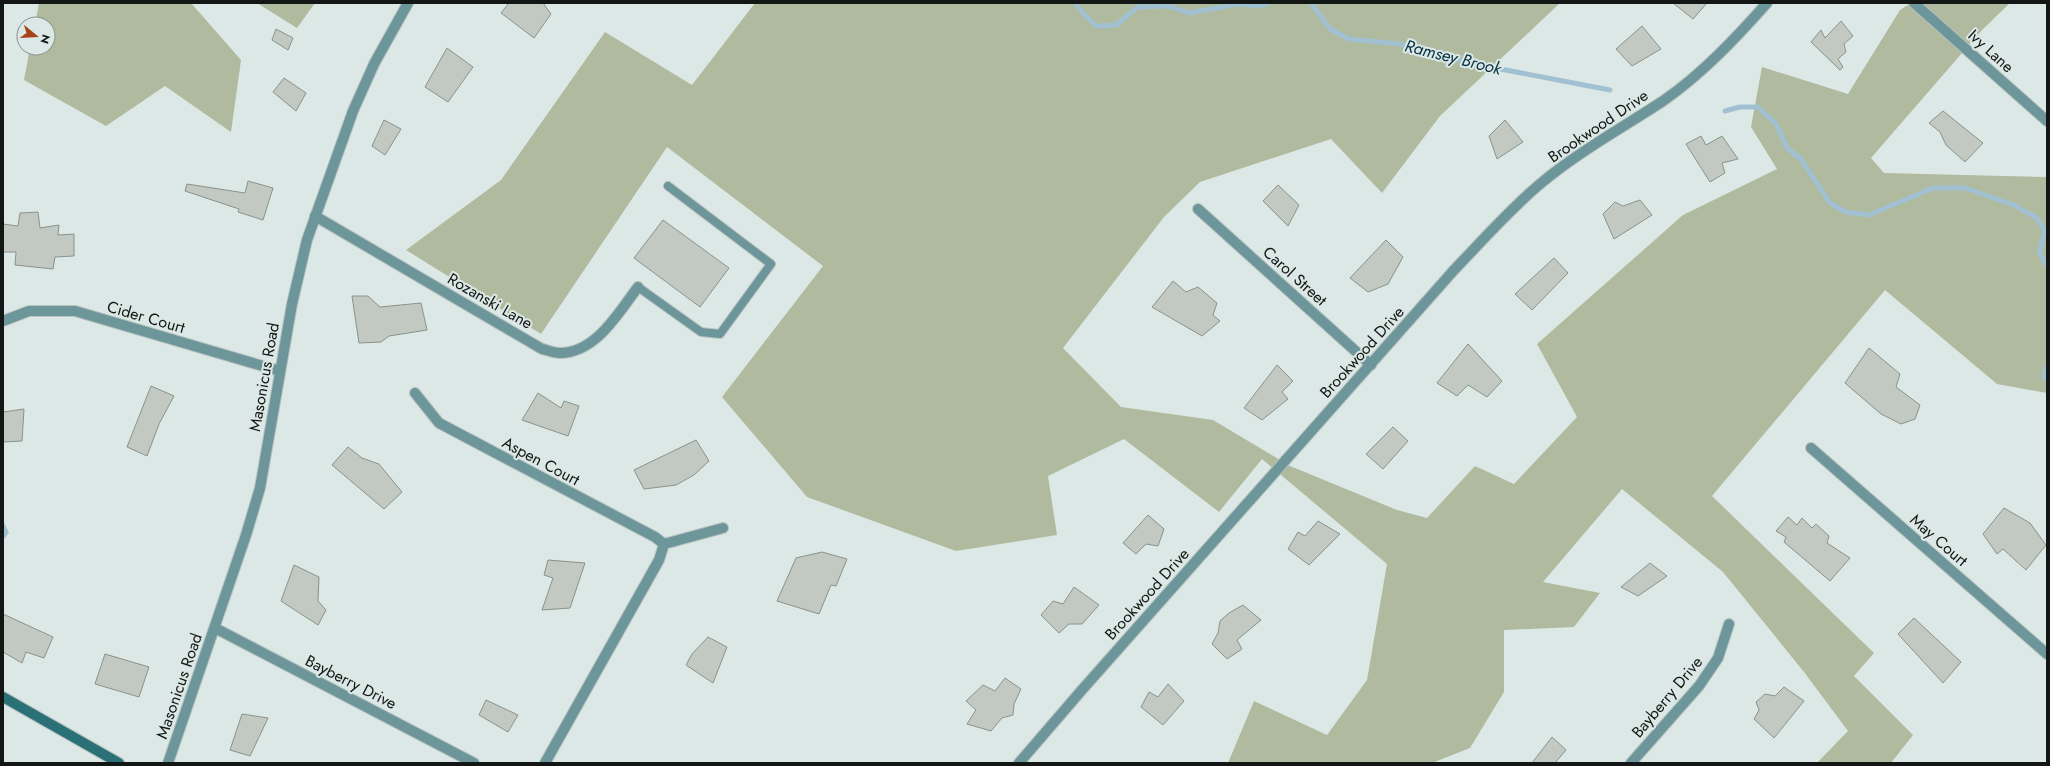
<svg xmlns="http://www.w3.org/2000/svg" width="2050" height="766" viewBox="0 0 2050 766" font-family="Jost,sans-serif">
<rect width="100%" height="100%" fill="#dce8e5"/>
<g fill="#b0ba9e">
<polygon points="39,3 191,3 241,60 231,132 165,86 106,126 24,80 30,48 48,48 48,24 35,24"/>
<polygon points="257,3 315,3 297,28"/>
<polygon points="755,3 1560,3 1440,116 1382,193 1331,139 1200,182 1164,217 1063,348 1121,407 1213,420 1290,466 1397,510 1427,518 1475,466 1514,484 1577,417 1537,344 1683,215 1777,169 1751,127 1762,67 1848,94 1900,10 1911,3 2010,3 1982,30 1871,158 1884,173 2047,177 2047,393 1997,384 1885,290 1712,496 1874,653 1854,676 1913,735 1891,763 1817,763 1848,731 1804,672 1723,572 1622,489 1543,582 1600,593 1574,627 1504,630 1504,692 1470,748 1432,763 1228,763 1254,701 1327,735 1367,680 1387,564 1262,459 1219,512 1124,439 1048,476 1057,535 956,551 807,497 722,397 823,266 667,147 541,334 406,250 501,180 605,32 692,85"/>
</g>
<g fill="#a1c0d1">
<polygon points="2047,357 2047,382 2041,378"/>
<polygon points="3,520 9,533 3,540"/>
</g>
<g fill="none" stroke-linecap="round" stroke-linejoin="round">
<g stroke="#a1c0d1" stroke-width="5">
<polyline points="1075,3 1080,10 1096,26 1116,25 1138,7 1168,6 1189,13 1239,4 1259,6 1269,3"/>
<polyline points="1311,3 1330,29 1349,39 1400,44 1469,63 1610,90"/>
<polyline points="1725,111 1740,107 1758,107 1776,124 1787,148 1801,159 1830,203 1846,212 1869,215 1933,188 1965,188 2014,205 2037,218 2045,231 2039,252 2047,266"/>
</g>
</g>
<g fill="#c1c9c2" stroke="#8a928c">
<polygon points="509,3 543,3 551,14 534,38 501,13"/>
<polygon points="1673,3 1707,3 1693,19"/>
<polygon points="1841,21 1853,36 1844,44 1846,52 1838,59 1843,67 1840,70 1811,42 1821,30 1825,38"/>
<polygon points="1642,26 1661,49 1632,66 1616,49"/>
<polygon points="276,29 293,38 288,50 272,40"/>
<polygon points="447,48 473,67 448,102 425,87"/>
<polygon points="284,78 306,93 296,111 273,92"/>
<polygon points="1943,111 1983,143 1965,162 1946,145 1940,132 1929,123"/>
<polygon points="384,120 401,129 385,155 372,146"/>
<polygon points="1505,120 1523,142 1497,159 1489,136"/>
<polygon points="1701,136 1706,145 1722,136 1738,159 1722,163 1725,173 1710,182 1686,144"/>
<polygon points="248,181 273,188 263,220 238,212 239,209 185,191 187,184 245,193"/>
<polygon points="1278,185 1299,205 1288,226 1263,201"/>
<polygon points="1640,200 1652,215 1614,239 1603,214 1615,202 1623,206"/>
<polygon points="38,212 40,228 59,225 58,235 74,234 74,256 55,257 53,269 15,265 16,252 3,252 3,224 18,226 20,213"/>
<polygon points="663,220 729,268 700,307 634,258"/>
<polygon points="1386,240 1403,257 1388,284 1368,292 1350,278"/>
<polygon points="1554,258 1568,273 1532,310 1515,294"/>
<polygon points="1173,281 1186,292 1198,287 1217,303 1213,315 1220,321 1202,336 1152,307"/>
<polygon points="352,296 368,296 380,307 421,303 427,330 389,336 381,342 359,343"/>
<polygon points="1468,344 1502,381 1487,397 1468,385 1457,396 1437,383"/>
<polygon points="1869,348 1900,374 1896,387 1920,405 1915,419 1901,424 1881,414 1845,383"/>
<polygon points="1277,365 1293,381 1282,392 1288,399 1262,420 1244,408"/>
<polygon points="151,386 174,396 159,424 147,456 127,447"/>
<polygon points="538,393 561,408 564,401 579,406 568,436 522,420"/>
<polygon points="24,409 22,441 3,442 3,412"/>
<polygon points="1393,427 1408,441 1383,469 1366,454"/>
<polygon points="696,440 709,461 694,475 676,485 644,489 634,470"/>
<polygon points="348,447 362,458 379,464 402,492 384,509 332,465"/>
<polygon points="2004,508 2030,523 2046,545 2026,570 2003,549 1997,554 1983,534"/>
<polygon points="1148,515 1164,529 1158,546 1146,544 1136,554 1123,543"/>
<polygon points="1788,517 1797,525 1802,518 1812,528 1816,524 1829,536 1827,543 1850,558 1830,581 1784,542 1786,537 1776,531"/>
<polygon points="1318,521 1340,534 1309,565 1288,549 1298,532 1305,536"/>
<polygon points="822,552 847,559 836,586 831,585 819,614 777,601 796,558"/>
<polygon points="548,560 585,563 570,608 542,610 553,578 544,575"/>
<polygon points="1650,563 1667,576 1638,596 1621,587"/>
<polygon points="294,565 319,577 318,601 326,610 318,625 281,601"/>
<polygon points="1074,587 1099,605 1082,624 1069,624 1059,633 1041,615 1053,601 1063,604"/>
<polygon points="1243,605 1261,620 1237,640 1242,649 1227,659 1212,644 1218,633 1220,621 1229,613"/>
<polygon points="3,614 53,637 44,658 26,652 22,663 3,652"/>
<polygon points="1914,618 1961,662 1943,683 1898,634"/>
<polygon points="708,637 727,647 713,683 686,665 692,654"/>
<polygon points="105,654 149,667 139,697 95,684"/>
<polygon points="1005,678 1021,689 1014,704 1013,715 1002,718 991,731 967,724 976,710 966,701 983,685 995,691"/>
<polygon points="1168,684 1184,701 1163,725 1141,707 1149,692 1158,697"/>
<polygon points="1784,687 1804,701 1774,738 1754,719 1759,710 1756,702 1765,694 1775,696"/>
<polygon points="486,700 518,715 508,732 479,715"/>
<polygon points="242,714 268,718 250,756 230,750"/>
<polygon points="1552,737 1566,750 1555,763 1532,763"/>
</g>
<g fill="none" stroke-linecap="round" stroke-linejoin="round">
<defs>
<polyline id="lane" points="638,287 701,332 720,334 771,264 668,186"/>
<g id="street">
<polyline points="1914,3 2047,121"/>
<polyline points="1198,209 1371,365"/>
<path d="M 315,216 L 542,349 C 547,350 554,353 560,353 C 596,353 619,312 638,287"/>
<polyline points="3,321 29,311 75,311 280,371"/>
<polyline points="415,393 439,423 655,537 664,544"/>
<polyline points="1811,448 2047,654"/>
<polyline points="215,628 474,763"/>
<polyline points="168,763 246,535 260,488 292,304 307,240 353,111 374,64 408,3"/>
<polyline points="545,763 659,560 664,544 723,528"/>
<path d="M 1019,763 L 1081,691 L 1454,270 C 1482,241 1509,210 1540,184 C 1578,152 1622,128 1663,101 C 1702,74 1736,38 1767,3"/>
<polyline points="1631,763 1699,686 1718,658 1729,624"/>
</g>
<polyline id="secondary" points="3,697 119,763"/>
</defs>
<use href="#lane" stroke="#b8c2c0" stroke-width="10"/>
<use href="#street" stroke="#b8c2c0" stroke-width="12"/>
<use href="#secondary" stroke="#b8c2c0" stroke-width="12"/>
<use href="#lane" stroke="#6d969b" stroke-width="8"/>
<use href="#street" stroke="#6d969b" stroke-width="10"/>
<use href="#secondary" stroke="#2a7077" stroke-width="10"/>
</g>
<g text-anchor="middle" dominant-baseline="central" stroke-width="4" stroke-linejoin="round" paint-order="stroke">
<g font-size="16" fill="#121615" stroke="#dce8e5">
<text transform="translate(1991 51) rotate(42)">Ivy Lane</text>
<text transform="translate(1598 126) rotate(-34)">Brookwood Drive</text>
<text transform="translate(1295 276) rotate(42)">Carol Street</text>
<text transform="translate(490 301) rotate(30)">Rozanski Lane</text>
<text transform="translate(146 317) rotate(16)">Cider Court</text>
<text transform="translate(1362 352) rotate(-48)">Brookwood Drive</text>
<text transform="translate(264 377) rotate(-80)">Masonicus Road</text>
<text transform="translate(541 461) rotate(28)">Aspen Court</text>
<text transform="translate(1939 540) rotate(41)">May Court</text>
<text transform="translate(1147 594) rotate(-48)">Brookwood Drive</text>
<text transform="translate(351 682) rotate(27)">Bayberry Drive</text>
<text transform="translate(179 686) rotate(-71)">Masonicus Road</text>
<text transform="translate(1667 697) rotate(-50)">Bayberry Drive</text>
</g>
<g font-size="17" font-style="italic" fill="#033043" stroke="#dce8e5">
<text transform="translate(1453 57) rotate(14)">Ramsey Brook</text>
</g>
</g>
<rect width="2050" height="766" fill="none" stroke="#121615" stroke-width="8"/>
<g transform="translate(36 36) rotate(108)"><circle r="19" fill="#dce8e5" stroke="#8b9492"/>
<path d="M0-3L7 15L0 10L-7 15Z" fill="#a84318"/>
<text y="-6" font-size="11" font-weight="bold" text-anchor="middle" fill="#121615">N</text>
</g>
</svg>
